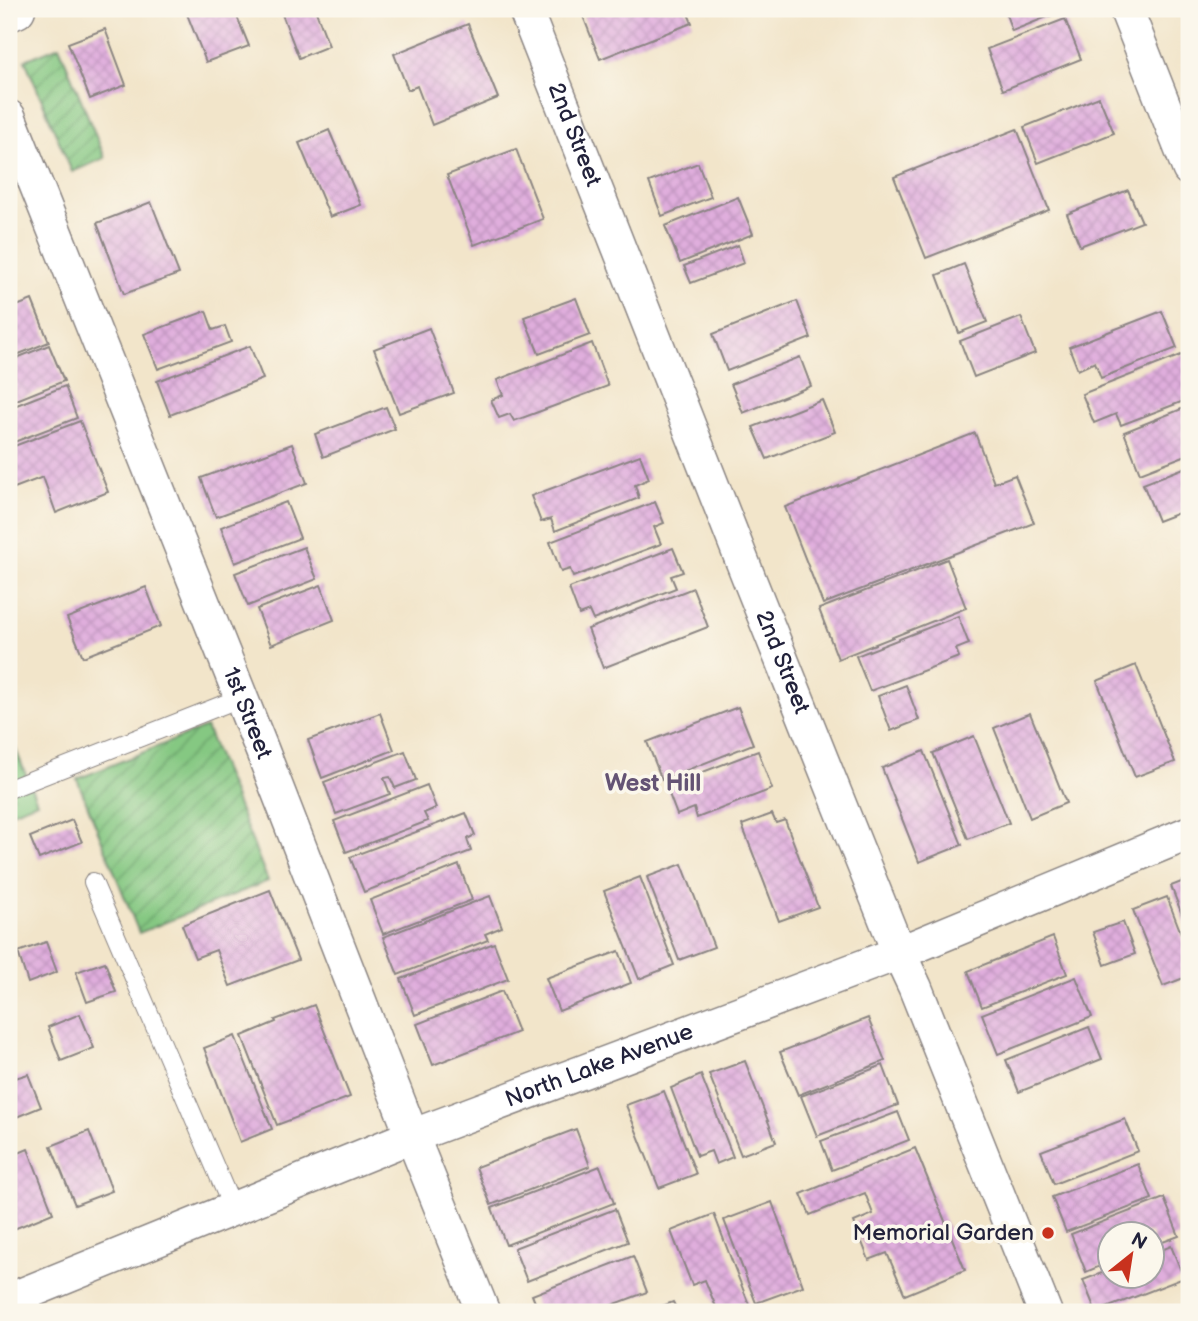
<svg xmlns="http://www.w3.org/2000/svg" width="1198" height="1321" viewBox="0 0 1198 1321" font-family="'Balsamiq Sans',sans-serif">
<defs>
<pattern id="park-crowns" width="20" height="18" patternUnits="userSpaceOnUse" patternTransform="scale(1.75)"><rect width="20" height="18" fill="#85c882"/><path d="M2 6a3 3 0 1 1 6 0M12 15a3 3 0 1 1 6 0" fill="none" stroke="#6ca26c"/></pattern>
<pattern id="garden-furrows" width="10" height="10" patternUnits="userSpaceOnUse" patternTransform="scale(1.75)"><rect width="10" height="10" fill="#85c882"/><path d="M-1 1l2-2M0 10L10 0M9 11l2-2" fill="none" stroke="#6ca26c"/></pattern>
<pattern id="building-cross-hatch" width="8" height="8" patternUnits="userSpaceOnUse" patternTransform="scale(1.75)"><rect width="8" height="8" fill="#e0aedd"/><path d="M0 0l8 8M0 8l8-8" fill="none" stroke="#c095bf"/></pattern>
</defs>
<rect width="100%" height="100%" fill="#fbf7ec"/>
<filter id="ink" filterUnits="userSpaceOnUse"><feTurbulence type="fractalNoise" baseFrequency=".0143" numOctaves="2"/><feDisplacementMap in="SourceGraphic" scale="14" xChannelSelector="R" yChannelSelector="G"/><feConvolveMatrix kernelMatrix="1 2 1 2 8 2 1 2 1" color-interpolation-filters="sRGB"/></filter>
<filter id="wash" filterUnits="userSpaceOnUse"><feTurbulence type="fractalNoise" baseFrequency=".00686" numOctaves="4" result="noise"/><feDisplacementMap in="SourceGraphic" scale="28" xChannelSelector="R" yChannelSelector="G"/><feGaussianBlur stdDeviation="1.57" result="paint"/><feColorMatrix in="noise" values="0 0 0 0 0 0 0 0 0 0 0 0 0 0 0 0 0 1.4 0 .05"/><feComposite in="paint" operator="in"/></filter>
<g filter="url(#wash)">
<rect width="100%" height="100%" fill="#f2e5ca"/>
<polygon fill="url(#park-crowns)" stroke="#54755e" stroke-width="2" points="9,733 37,802 9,813"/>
<g fill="url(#garden-furrows)" stroke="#54755e" stroke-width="2">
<polygon points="59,46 105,158 72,172 25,60"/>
<polygon points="206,727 268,881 139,933 77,779"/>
</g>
<g id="blocks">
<g fill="url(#building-cross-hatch)">
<polygon points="185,9 234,9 249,46 206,62"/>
<polygon points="280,9 315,9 329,46 299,58"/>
<polygon points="601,9 686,9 692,23 600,59 583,16"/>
<polygon points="1004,9 1067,9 1012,31"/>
<polygon points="1065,19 1081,59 1003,90 987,49"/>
<polygon points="468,24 498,98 432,125 417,86 408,90 394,54"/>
<polygon points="105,29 126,85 90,99 68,43"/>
<polygon points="1099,97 1114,133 1038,163 1024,127"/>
<polygon points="1017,129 1049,210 926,258 894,177"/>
<polygon points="329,130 361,205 330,217 299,143"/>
<polygon points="516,149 543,219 474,245 447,175"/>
<polygon points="698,163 711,197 662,216 649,182"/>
<polygon points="1128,190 1142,222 1080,246 1067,214"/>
<polygon points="738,197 753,234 680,263 665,226"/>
<polygon points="151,202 179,274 124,294 97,223"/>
<polygon points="738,245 744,263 691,283 684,266"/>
<polygon points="964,264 987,322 959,333 937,275"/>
<polygon points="576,298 590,335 539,354 524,317"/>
<polygon points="32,300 49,342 9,358 9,309"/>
<polygon points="797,301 811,338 727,371 713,334"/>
<polygon points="206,311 213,330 225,326 231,342 158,369 144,334"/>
<polygon points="1162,311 1177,348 1101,378 1095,362 1078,370 1069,347"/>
<polygon points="1021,317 1035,353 974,377 960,341"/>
<polygon points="429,328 454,393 399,413 374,349"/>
<polygon points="592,343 608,386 514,421 510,414 499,418 491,400 503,395 497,380"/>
<polygon points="49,345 64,381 9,403 9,361"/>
<polygon points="250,346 263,379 170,415 157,381"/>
<polygon points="1189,352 1189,399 1121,425 1116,414 1094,423 1082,394"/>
<polygon points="800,357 811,386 743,413 731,384"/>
<polygon points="65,386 77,418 9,444 9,408"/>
<polygon points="822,400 835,432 767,459 753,427"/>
<polygon points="1189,406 1189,454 1140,473 1124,432"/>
<polygon points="386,407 395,429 323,457 315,434"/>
<polygon points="80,421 108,492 56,513 43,477 9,490 9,448"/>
<polygon points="975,433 994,483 1015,475 1034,523 823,604 785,507"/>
<polygon points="292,444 307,483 216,517 201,478"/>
<polygon points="640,455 649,479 635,485 639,498 555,531 551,519 541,522 531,496"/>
<polygon points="1189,466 1189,509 1158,521 1143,484"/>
<polygon points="286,502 300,538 235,563 221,527"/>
<polygon points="655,502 664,523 654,527 661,544 573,577 570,569 561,572 550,542"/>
<polygon points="304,547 317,579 248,606 235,573"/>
<polygon points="673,548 683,572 671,576 676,588 593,620 589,611 579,615 569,588"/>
<polygon points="947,559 966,608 838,659 819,609"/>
<polygon points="321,585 334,620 271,645 257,609"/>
<polygon points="146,587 161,626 83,657 67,618"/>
<polygon points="693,588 708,627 603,668 588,629"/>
<polygon points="958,616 969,644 956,649 959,657 870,691 856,656"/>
<polygon points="1136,665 1175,762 1135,777 1097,681"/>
<polygon points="906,685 919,720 891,731 878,696"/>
<polygon points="738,707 753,744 662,780 647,742"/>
<polygon points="380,713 394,750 322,778 308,740"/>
<polygon points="1030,713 1066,803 1030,818 994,728"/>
<polygon points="974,736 1009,823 968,839 933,753"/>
<polygon points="405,751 416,780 395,788 390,777 384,778 390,794 336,814 324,782"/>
<polygon points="758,751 772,789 697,818 694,808 677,815 666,786"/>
<polygon points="924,751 962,845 919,862 882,768"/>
<polygon points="427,785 436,808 424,813 428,821 346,852 334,821"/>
<polygon points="466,813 475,835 467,839 471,851 364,892 350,857"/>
<polygon points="772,814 776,823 785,820 818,907 779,921 742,825"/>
<polygon points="72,820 82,842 39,859 30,837"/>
<polygon points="682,864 714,947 679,960 647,877"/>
<polygon points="459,865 472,900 383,934 370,900"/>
<polygon points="640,877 674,965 639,979 604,891"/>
<polygon points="1189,879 1189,933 1171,886"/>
<polygon points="270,890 298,960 230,986 216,950 195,958 182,925"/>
<polygon points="490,896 502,927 485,934 488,940 398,975 383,937"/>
<polygon points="1167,897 1189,954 1189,976 1163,986 1133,910"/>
<polygon points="1123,922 1135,954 1105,965 1093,932"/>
<polygon points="1053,937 1067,974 982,1007 968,971"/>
<polygon points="46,942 57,972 28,983 18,952"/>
<polygon points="494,943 508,979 415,1015 401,979"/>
<polygon points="619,951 631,983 559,1011 546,978"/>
<polygon points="105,962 116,992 87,1002 76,972"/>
<polygon points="1076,977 1092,1017 998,1054 982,1014"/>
<polygon points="502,991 518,1032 433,1065 417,1024"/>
<polygon points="314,1005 350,1097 277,1125 242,1036 276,1022 275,1020"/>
<polygon points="80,1014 94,1048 61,1061 48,1027"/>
<polygon points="868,1018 885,1061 798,1095 780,1052"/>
<polygon points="1089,1027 1102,1059 1019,1092 1006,1060"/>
<polygon points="235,1036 272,1129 240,1142 204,1048"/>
<polygon points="745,1061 776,1142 741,1155 709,1074"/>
<polygon points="883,1065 898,1105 817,1136 801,1096"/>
<polygon points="28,1074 41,1107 9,1120 9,1080"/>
<polygon points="701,1075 733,1157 716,1164 711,1151 697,1156 671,1088"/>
<polygon points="664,1091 696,1174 659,1188 626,1105"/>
<polygon points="898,1112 909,1140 832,1170 821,1141"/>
<polygon points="1125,1119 1138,1151 1054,1184 1041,1151"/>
<polygon points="576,1129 590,1166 491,1205 476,1167"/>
<polygon points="89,1131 112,1191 75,1205 51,1146"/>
<polygon points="9,1140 14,1155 28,1149 53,1213 9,1231"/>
<polygon points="915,1148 965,1270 905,1295 887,1253 869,1260 854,1222 873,1214 865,1193 810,1215 801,1194"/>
<polygon points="1138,1164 1152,1199 1066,1232 1052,1197"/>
<polygon points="600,1166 614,1203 506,1245 492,1208"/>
<polygon points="1164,1198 1179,1236 1152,1246 1152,1233 1110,1233 1110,1262 1086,1272 1071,1234"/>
<polygon points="772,1202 803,1286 756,1303 724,1220"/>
<polygon points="615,1209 628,1242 527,1281 514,1248"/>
<polygon points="714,1214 735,1269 752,1312 718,1312 705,1280 692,1285 671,1231"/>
<polygon points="1171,1246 1184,1278 1096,1312 1083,1280 1110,1270 1110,1276 1152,1276 1152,1254"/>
<polygon points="633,1256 647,1292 594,1312 539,1312 532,1295"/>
<polygon points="673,1302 678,1312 646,1312"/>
</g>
</g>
</g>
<g filter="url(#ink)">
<use href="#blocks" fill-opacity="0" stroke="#8a8482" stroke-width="2"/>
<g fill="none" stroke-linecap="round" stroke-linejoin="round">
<defs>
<g id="service">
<polyline points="9,789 240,698"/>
<polyline points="93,882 233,1209"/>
</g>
<g id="minor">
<path id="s1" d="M 525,9 L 750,581 L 899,953 L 915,987 L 1045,1312"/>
<polyline points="1126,9 1189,169"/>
<path id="s2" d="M 9,117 L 262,750 L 412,1136 L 483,1312"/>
<path id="s3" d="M 9,1300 L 412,1136 L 899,953 L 1189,833"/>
</g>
<polyline id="tertiary" points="9,12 16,9"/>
</defs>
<use href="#service" stroke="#8a8482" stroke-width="20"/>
<use href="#minor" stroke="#8a8482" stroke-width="36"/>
<use href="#tertiary" stroke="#8a8482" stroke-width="41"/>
<use href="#service" stroke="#fff" stroke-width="18"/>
<use href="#minor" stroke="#fff" stroke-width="33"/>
<use href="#tertiary" stroke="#fff" stroke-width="38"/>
</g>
</g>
<circle fill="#c8321e" stroke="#fbf7ec" stroke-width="2.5" cx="1048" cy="1233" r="7"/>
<g text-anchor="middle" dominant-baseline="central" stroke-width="7" stroke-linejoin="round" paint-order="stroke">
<g font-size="23" fill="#22223b" stroke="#fbf7ec">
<text stroke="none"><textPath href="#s1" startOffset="135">2nd Street</textPath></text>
<text stroke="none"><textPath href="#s1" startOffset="702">2nd Street</textPath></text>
<text stroke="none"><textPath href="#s2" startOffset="642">1st Street</textPath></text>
<text stroke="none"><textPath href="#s3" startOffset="635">North Lake Avenue</textPath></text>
</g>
<g font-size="23" fill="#22223b" stroke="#fbf7ec" text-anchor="end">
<text x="1034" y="1233">Memorial Garden</text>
</g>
<g font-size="24" font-weight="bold" fill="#645374" stroke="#fbf7ec">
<text x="653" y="783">West Hill</text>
</g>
</g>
<rect width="1198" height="1321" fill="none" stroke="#fbf7ec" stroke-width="35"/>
<g transform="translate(1131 1255) rotate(30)"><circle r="33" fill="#fbf7ec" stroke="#a4a2a5" stroke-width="2"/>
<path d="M0-5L12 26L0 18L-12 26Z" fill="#c8321e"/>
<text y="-10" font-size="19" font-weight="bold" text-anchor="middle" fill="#22223b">N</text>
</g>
</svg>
